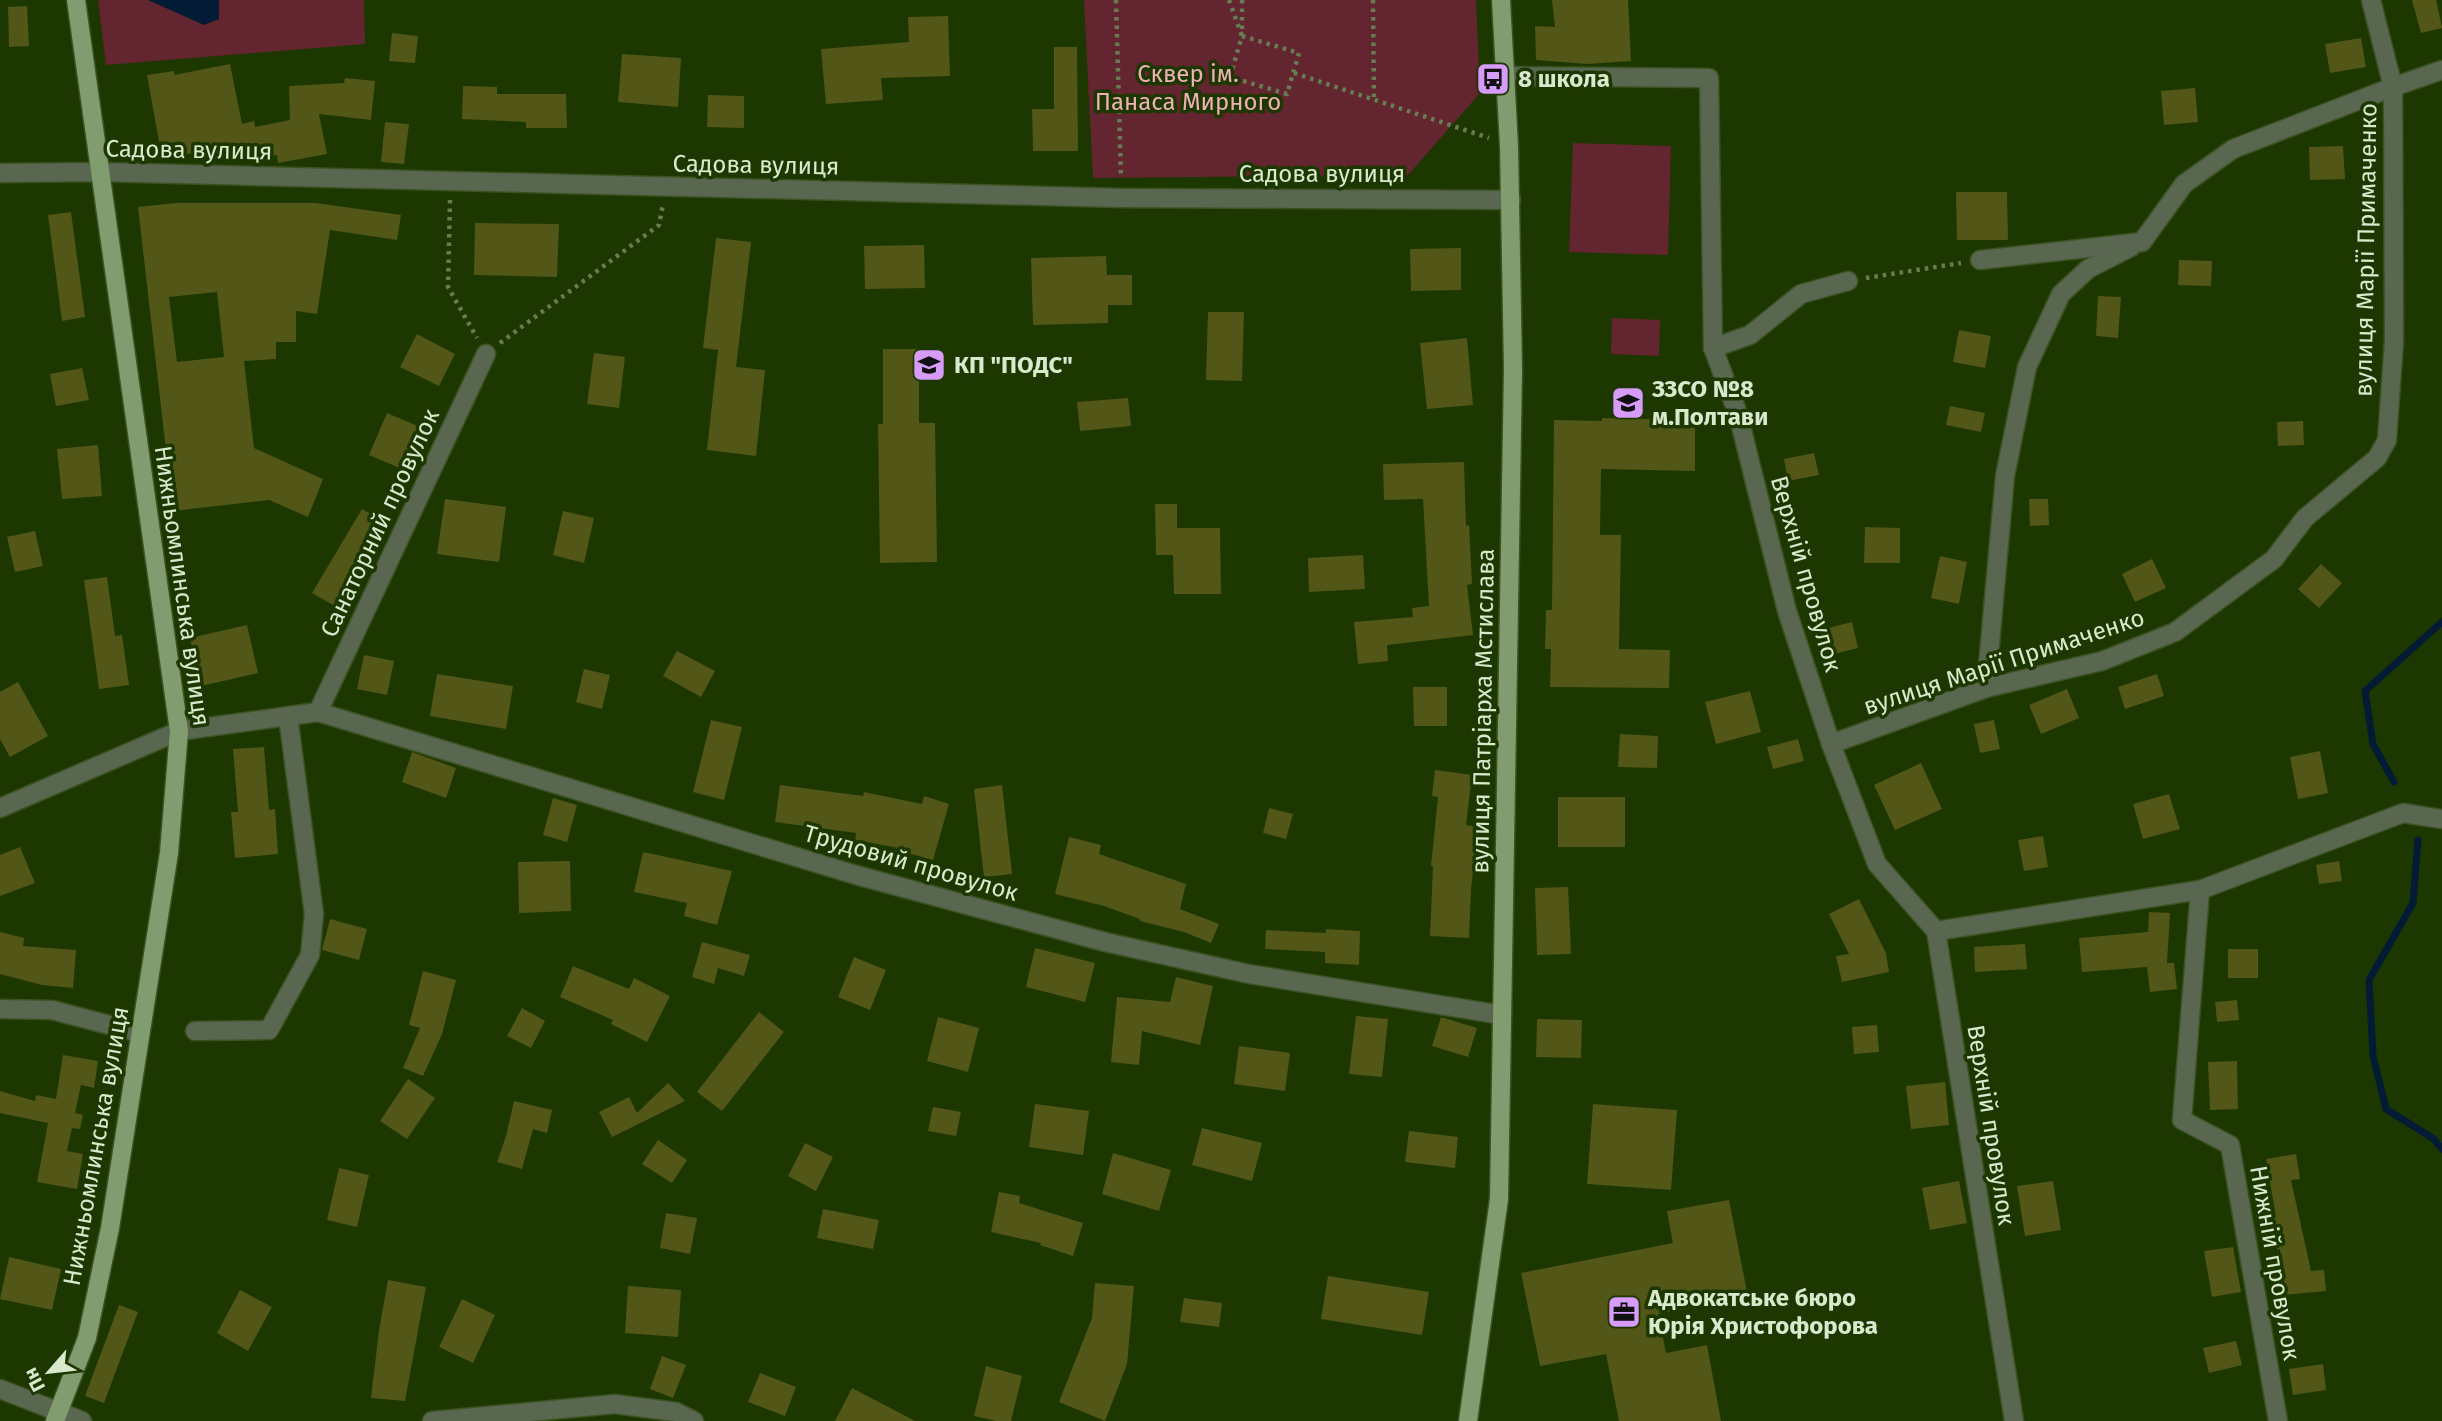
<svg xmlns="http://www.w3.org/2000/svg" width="2442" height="1421" viewBox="0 0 2442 1421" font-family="'Fira Sans',sans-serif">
<rect width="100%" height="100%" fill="#1d3701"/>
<g fill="#632530">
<polygon points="98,0 364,0 365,44 106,65"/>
<polygon points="1084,0 1476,0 1480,93 1408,175 1093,178"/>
<polygon points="1573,143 1671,146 1668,255 1569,252"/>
<polygon points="1612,318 1660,320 1659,356 1611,354"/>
</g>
<polygon fill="#031b35" points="148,0 219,0 219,19 204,25"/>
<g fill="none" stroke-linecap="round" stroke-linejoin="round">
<g stroke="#031b35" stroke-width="7">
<polyline points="2394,782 2373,744 2365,691 2442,622"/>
<polyline points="2418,840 2413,903 2369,980 2373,1056 2386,1109 2434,1139 2442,1149"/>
</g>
</g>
<g fill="#525617" fill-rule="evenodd">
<polygon points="1552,0 1628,0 1631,61 1587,64 1536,60 1535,26 1555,27"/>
<polygon points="2412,0 2436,0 2442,28 2421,33"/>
<polygon points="27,6 29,46 9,47 8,7"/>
<polygon points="948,16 950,76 881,78 883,100 826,104 821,49 909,42 908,17"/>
<polygon points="392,33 418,36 415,63 389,61"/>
<polygon points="2361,38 2366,67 2330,73 2325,44"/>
<polygon points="1054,47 1077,47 1078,151 1033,151 1032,109 1054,109"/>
<polygon points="622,54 681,58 678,107 618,102"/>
<polygon points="230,64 242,124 254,121 255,127 290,120 289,86 344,83 345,78 375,81 371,120 319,114 327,154 278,163 277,155 262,158 261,152 246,155 245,151 214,155 213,150 162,158 147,75 174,71 174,75"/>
<polygon points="463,86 497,87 497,94 566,94 567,128 526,128 526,122 462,119"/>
<polygon points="2195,88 2198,122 2164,125 2161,91"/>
<polygon points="708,95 744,96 744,128 707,127"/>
<polygon points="385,122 409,124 404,164 381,162"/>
<polygon points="2343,146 2345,179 2310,180 2309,147"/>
<polygon points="1956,192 2007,192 2008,240 1957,240"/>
<path d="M 177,203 L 316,203 L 401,215 L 397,240 L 330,230 L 317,314 L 296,311 L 296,342 L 276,342 L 276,359 L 244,361 L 254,448 L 323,479 L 308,517 L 269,500 L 173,511 L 138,207 ZM 217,292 L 224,357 L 177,362 L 169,297 Z"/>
<polygon points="71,212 85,317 62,321 48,215"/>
<polygon points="475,223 559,224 557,277 474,275"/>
<polygon points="716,238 751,242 736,367 765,370 756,456 707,450 718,350 703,348"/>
<polygon points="924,245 925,288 865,289 864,246"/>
<polygon points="1461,248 1461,290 1411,291 1410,249"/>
<polygon points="1106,256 1107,275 1132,275 1132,305 1108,305 1108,323 1033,325 1031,258"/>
<polygon points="2179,260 2212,261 2211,286 2178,285"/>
<polygon points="2098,296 2121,297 2118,338 2096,336"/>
<polygon points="1208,312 1244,312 1242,381 1206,380"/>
<polygon points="1959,330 1991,336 1985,368 1953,362"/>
<polygon points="417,334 455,354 439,386 400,367"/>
<polygon points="1467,338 1473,405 1427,409 1420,343"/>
<polygon points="883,349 919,349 919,423 935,423 937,562 880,563 878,424 883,424"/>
<polygon points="594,353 625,357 619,408 587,404"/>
<polygon points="82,368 89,400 56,406 50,374"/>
<polygon points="1128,398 1131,426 1080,431 1077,402"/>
<polygon points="1950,406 1985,413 1981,432 1946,425"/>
<polygon points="387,413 420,427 402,469 369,455"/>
<polygon points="1602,418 1695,420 1695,471 1601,469 1600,535 1621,535 1619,649 1670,650 1669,688 1550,687 1551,649 1545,649 1546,610 1552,610 1554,420 1602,421"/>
<polygon points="2303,421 2304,445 2278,446 2277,422"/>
<polygon points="98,445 102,496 62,499 57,449"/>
<polygon points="1814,453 1819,475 1788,481 1784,459"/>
<polygon points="1464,462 1466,526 1469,525 1472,584 1467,585 1473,635 1387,645 1388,661 1358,664 1354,622 1413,617 1412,608 1429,606 1423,499 1384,500 1383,464"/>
<polygon points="445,499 506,507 499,562 437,554"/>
<polygon points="2029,499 2048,499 2049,525 2030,526"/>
<polygon points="1155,504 1177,504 1177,528 1220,528 1221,594 1174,594 1173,555 1156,555"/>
<polygon points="362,509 387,523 340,609 312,593"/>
<polygon points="563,511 594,518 584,563 553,555"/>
<polygon points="1865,527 1900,528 1900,563 1864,563"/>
<polygon points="35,531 43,566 15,572 7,537"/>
<polygon points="1363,555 1365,589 1309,592 1308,558"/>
<polygon points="1940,556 1967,562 1959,604 1931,598"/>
<polygon points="2152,559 2166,588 2135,602 2122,574"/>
<polygon points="2321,564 2342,583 2319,608 2298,589"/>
<polygon points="107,577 115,636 122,635 129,685 99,689 84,580"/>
<polygon points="1852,622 1858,648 1834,654 1828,628"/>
<polygon points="247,625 258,673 201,686 190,638"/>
<polygon points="677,651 715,671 701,697 663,676"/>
<polygon points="364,655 394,661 387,695 357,689"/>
<polygon points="584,669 610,675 602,709 576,702"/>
<polygon points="437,674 513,686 506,729 430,716"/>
<polygon points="2157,674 2164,696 2125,709 2118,687"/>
<polygon points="18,682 48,736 10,757 0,739 0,692"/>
<polygon points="1413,687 1447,687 1447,726 1414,726"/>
<polygon points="2067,689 2079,718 2041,734 2029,705"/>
<polygon points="1750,691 1761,732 1716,744 1705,702"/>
<polygon points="711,720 742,727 724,800 693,792"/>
<polygon points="1994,720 2000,749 1980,753 1974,724"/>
<polygon points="1620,734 1658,736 1657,768 1618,767"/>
<polygon points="1798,739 1804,761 1773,769 1767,747"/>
<polygon points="264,747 269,810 275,809 278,854 235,858 231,812 238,812 233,749"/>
<polygon points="2320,751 2328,793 2298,799 2290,757"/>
<polygon points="412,752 456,768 446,798 402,782"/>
<polygon points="1921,763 1942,809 1895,830 1874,785"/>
<polygon points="1435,770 1472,775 1466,825 1478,827 1471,890 1469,938 1430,936 1433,867 1431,866 1438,797 1432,796"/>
<polygon points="780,785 863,796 864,792 922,804 924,796 949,804 933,860 908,853 909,850 855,840 856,833 775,822"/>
<polygon points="1002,785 1012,874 984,877 974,789"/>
<polygon points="2169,794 2180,829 2143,839 2133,804"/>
<rect x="1558" y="797" width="67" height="50"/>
<polygon points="553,798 577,805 567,842 543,835"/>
<polygon points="1269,808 1293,814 1286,839 1263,833"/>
<polygon points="2043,836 2048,867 2024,871 2018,840"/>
<polygon points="1069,837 1101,845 1099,854 1186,884 1180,909 1219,924 1211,943 1184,932 1140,921 1140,919 1104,906 1055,894"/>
<polygon points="20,847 35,883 0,896 0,855"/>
<polygon points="643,852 732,871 717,925 684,916 687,903 634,892"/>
<polygon points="570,861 571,911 519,913 518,862"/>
<polygon points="2339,861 2342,881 2319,884 2316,865"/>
<polygon points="1568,887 1571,954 1537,955 1535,888"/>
<polygon points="1859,899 1886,953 1889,972 1842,982 1836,956 1849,954 1829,914"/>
<polygon points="2149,912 2170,913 2167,963 2174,963 2177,989 2150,992 2147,967 2082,972 2079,938 2148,932"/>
<polygon points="330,919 367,929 359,960 322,950"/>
<polygon points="1326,929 1360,931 1359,965 1325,963 1325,952 1265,949 1266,930 1326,933"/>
<polygon points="0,932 24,938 23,946 76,950 73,988 42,985 0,974"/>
<polygon points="702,942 750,955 744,976 718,968 714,984 692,977"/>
<polygon points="2025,944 2027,969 1975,972 1974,947"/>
<polygon points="1035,948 1095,963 1085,1002 1026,987"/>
<rect x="2228" y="949" width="30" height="29"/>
<polygon points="854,957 886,970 870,1010 838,997"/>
<polygon points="573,966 629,989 634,978 670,996 647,1042 611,1024 613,1020 560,997"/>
<polygon points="423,971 456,980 442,1034 423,1076 403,1068 420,1028 409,1025"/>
<polygon points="1176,977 1213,986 1200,1045 1142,1031 1139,1065 1111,1062 1117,997 1170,1002"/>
<polygon points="2237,1000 2239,1020 2217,1022 2215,1002"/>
<polygon points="522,1008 545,1021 531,1048 507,1036"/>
<polygon points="759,1012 784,1032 722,1111 697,1092"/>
<polygon points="1356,1016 1388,1019 1382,1077 1349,1074"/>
<polygon points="938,1017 979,1028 968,1072 927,1061"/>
<polygon points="1441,1017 1477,1028 1468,1057 1432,1046"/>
<polygon points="1537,1019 1582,1020 1581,1058 1536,1057"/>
<polygon points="1877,1025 1879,1052 1854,1054 1852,1027"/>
<polygon points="1239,1046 1290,1053 1285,1091 1234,1084"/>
<polygon points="63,1055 98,1061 94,1088 81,1085 75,1113 83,1115 80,1129 72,1128 67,1151 83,1154 77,1189 37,1182 48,1123 0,1113 0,1091 35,1101 36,1095 56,1099"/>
<polygon points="2237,1061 2238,1109 2210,1110 2208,1062"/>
<polygon points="408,1079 435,1098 407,1139 380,1121"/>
<polygon points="1945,1082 1949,1125 1911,1129 1906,1086"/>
<polygon points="668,1083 685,1101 612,1137 599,1112 629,1097 637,1113"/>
<polygon points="514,1101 552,1110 547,1133 533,1129 522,1169 497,1162 506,1136"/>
<polygon points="1035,1104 1089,1111 1083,1155 1029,1147"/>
<polygon points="1593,1104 1677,1110 1671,1190 1587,1184"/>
<polygon points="933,1107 961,1112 956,1136 928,1131"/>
<polygon points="1202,1128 1262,1143 1252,1181 1192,1165"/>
<polygon points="1409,1131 1458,1137 1455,1168 1405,1162"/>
<polygon points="658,1140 687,1160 672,1183 642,1164"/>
<polygon points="805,1143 833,1157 816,1191 788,1176"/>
<polygon points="1113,1153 1171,1170 1159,1211 1102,1194"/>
<polygon points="2296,1154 2300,1179 2291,1180 2311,1271 2324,1270 2326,1291 2284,1295 2280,1249 2277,1250 2270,1218 2276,1217 2266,1159"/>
<polygon points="339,1168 369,1175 357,1227 327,1220"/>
<polygon points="1959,1181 1967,1223 1930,1230 1922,1188"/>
<polygon points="2053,1181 2061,1230 2025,1236 2017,1186"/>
<polygon points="999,1192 1020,1196 1019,1203 1083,1223 1073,1256 1040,1245 1041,1243 991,1232"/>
<polygon points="1729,1200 1748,1297 1658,1314 1666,1353 1707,1345 1721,1421 1619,1421 1606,1354 1540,1366 1521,1273 1673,1243 1667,1211"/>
<polygon points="823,1209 879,1220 873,1249 817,1238"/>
<polygon points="666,1213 697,1218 690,1254 660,1248"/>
<polygon points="2233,1247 2241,1292 2212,1297 2204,1251"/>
<polygon points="9,1257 61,1269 52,1310 0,1299"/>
<polygon points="1328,1276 1429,1292 1422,1335 1321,1319"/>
<polygon points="388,1280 426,1287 405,1401 371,1398 379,1330"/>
<polygon points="1095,1283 1134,1286 1127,1364 1105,1421 1059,1402 1092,1318"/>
<polygon points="628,1286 681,1290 678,1337 625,1333"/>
<polygon points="240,1290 272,1307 248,1351 217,1333"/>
<polygon points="1184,1298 1222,1303 1219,1327 1180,1322"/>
<polygon points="462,1299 495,1315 473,1363 439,1347"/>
<polygon points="119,1305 138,1312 104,1403 85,1396"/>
<polygon points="2236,1341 2242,1365 2209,1373 2203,1348"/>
<polygon points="662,1356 686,1365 673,1398 650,1389"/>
<polygon points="2323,1364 2326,1390 2293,1395 2289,1369"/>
<polygon points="986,1366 1022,1376 1011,1421 996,1421 974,1416"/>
<polygon points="760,1373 796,1387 785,1416 748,1402"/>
<polygon points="852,1388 915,1421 835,1421"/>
</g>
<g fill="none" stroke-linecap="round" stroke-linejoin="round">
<defs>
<g id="minor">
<polyline points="1507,76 1709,78 1713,348 1738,414 1787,611 1831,744 1877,864 1936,931 2014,1421"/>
<polyline points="0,173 101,172 1121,198 1511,200"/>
<polyline points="1980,260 2142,242 2184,184 2233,149 2393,87 2442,70"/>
<polyline points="1713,348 1750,335 1801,294 1848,281"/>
<polyline points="1986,688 2005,476 2027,367 2061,294 2088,269 2131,247"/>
<polyline points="318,712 486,354"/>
<polyline points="1831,744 1986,688 2102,661 2175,632 2274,559 2305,518 2377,458 2387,440 2394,341 2393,87 2371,0"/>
<polyline points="0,808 179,731 318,712 856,875 1105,942 1249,974 1502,1015"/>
<polyline points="2200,890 2182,1120 2230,1145 2278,1421"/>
<polyline points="1936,931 2200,890 2403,813 2442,819"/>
<polyline points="0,1009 52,1010 140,1033"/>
<polyline points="195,1031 269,1030 310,955 314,914 288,716"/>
<polyline points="0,1389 82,1421"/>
<polyline points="432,1421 615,1404 676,1412 694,1421"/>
</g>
<g id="major">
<polyline points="55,1421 87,1338 110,1228 169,853 179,731 76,0"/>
<polyline points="1468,1421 1499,1199 1513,369 1509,146 1501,0"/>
</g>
</defs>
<use href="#minor" stroke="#3b5322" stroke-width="21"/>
<use href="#major" stroke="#3b5322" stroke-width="21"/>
<g stroke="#667d51" stroke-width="4.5" stroke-dasharray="3.5 5" stroke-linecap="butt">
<polyline points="1116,0 1121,178"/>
<polyline points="1229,0 1242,36"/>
<polyline points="1242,0 1242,31"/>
<polyline points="1373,0 1374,100"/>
<polygon points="1242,36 1299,53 1287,94 1230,77"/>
<polyline points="1294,73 1489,138"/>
<polyline points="450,200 448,287 477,338"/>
<polyline points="1866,278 1961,263"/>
<polyline points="500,343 659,225 663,204"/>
</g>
<use href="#minor" stroke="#596650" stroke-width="18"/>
<use href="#major" stroke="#819c6f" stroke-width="18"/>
</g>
<defs>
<symbol id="bus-square" viewBox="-11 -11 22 22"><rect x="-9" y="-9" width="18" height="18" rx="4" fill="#d79bf9" stroke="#1d3701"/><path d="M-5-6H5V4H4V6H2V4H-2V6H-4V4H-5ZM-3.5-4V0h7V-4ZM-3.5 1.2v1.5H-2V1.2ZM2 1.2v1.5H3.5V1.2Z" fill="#111"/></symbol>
<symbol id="school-square" viewBox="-11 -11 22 22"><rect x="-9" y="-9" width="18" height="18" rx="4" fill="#d79bf9" stroke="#1d3701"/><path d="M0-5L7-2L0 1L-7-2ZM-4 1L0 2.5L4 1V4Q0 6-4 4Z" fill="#111"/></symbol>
<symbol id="office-square" viewBox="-11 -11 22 22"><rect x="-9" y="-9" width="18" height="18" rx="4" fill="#d79bf9" stroke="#1d3701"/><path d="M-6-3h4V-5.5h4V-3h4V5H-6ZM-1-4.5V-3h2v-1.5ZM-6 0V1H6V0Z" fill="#111"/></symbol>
</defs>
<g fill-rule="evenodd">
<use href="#bus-square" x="1474" y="60" width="38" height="38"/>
<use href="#school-square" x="910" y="346" width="38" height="38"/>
<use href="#school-square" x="1609" y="384" width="38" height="38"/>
<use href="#office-square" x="1605" y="1293" width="38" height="38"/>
</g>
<g text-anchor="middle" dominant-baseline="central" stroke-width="7" stroke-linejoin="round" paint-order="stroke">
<g font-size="24" fill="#edb0b6" stroke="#1d3701">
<text x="1188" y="74">Сквер ім.<tspan x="1188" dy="28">Панаса Мирного</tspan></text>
</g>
<g font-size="24" font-weight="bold" fill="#d8e9cd" stroke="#1d3701" text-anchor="start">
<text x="1518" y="79">8 школа</text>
<text x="954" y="365">КП "ПОДС"</text>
<text x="1652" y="389">ЗЗСО №8<tspan x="1652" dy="28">м.Полтави</tspan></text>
<text x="1648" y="1298">Адвокатське бюро<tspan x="1648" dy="28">Юрія Христофорова</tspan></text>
</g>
<g font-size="24" fill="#d8e9cd" stroke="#1d3701">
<text transform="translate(189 150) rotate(1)">Садова вулиця</text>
<text transform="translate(756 165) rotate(1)">Садова вулиця</text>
<text x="1322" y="174">Садова вулиця</text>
<text transform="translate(2366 250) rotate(-89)">вулиця Марії Примаченко</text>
<text transform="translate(380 523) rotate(-65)">Санаторний провулок</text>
<text transform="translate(1806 574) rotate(74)">Верхній провулок</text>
<text transform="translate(182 586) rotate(82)">Нижньомлинська вулиця</text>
<text transform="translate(2004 662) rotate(-18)">вулиця Марії Примаченко</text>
<text transform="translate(1483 711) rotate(-89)">вулиця Патріарха Мстислава</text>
<text transform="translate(911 863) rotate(16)">Трудовий провулок</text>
<text transform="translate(1991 1125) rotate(81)">Верхній провулок</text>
<text transform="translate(96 1146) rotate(-80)">Нижньомлинська вулиця</text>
<text transform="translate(2275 1263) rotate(80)">Нижній провулок</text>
</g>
</g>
<g transform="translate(49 1372) rotate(242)" stroke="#1d3701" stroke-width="5" paint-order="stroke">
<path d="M0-5L12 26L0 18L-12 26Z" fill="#d8e9cd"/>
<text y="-10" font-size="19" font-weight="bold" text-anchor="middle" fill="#d8e9cd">Пн</text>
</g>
</svg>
